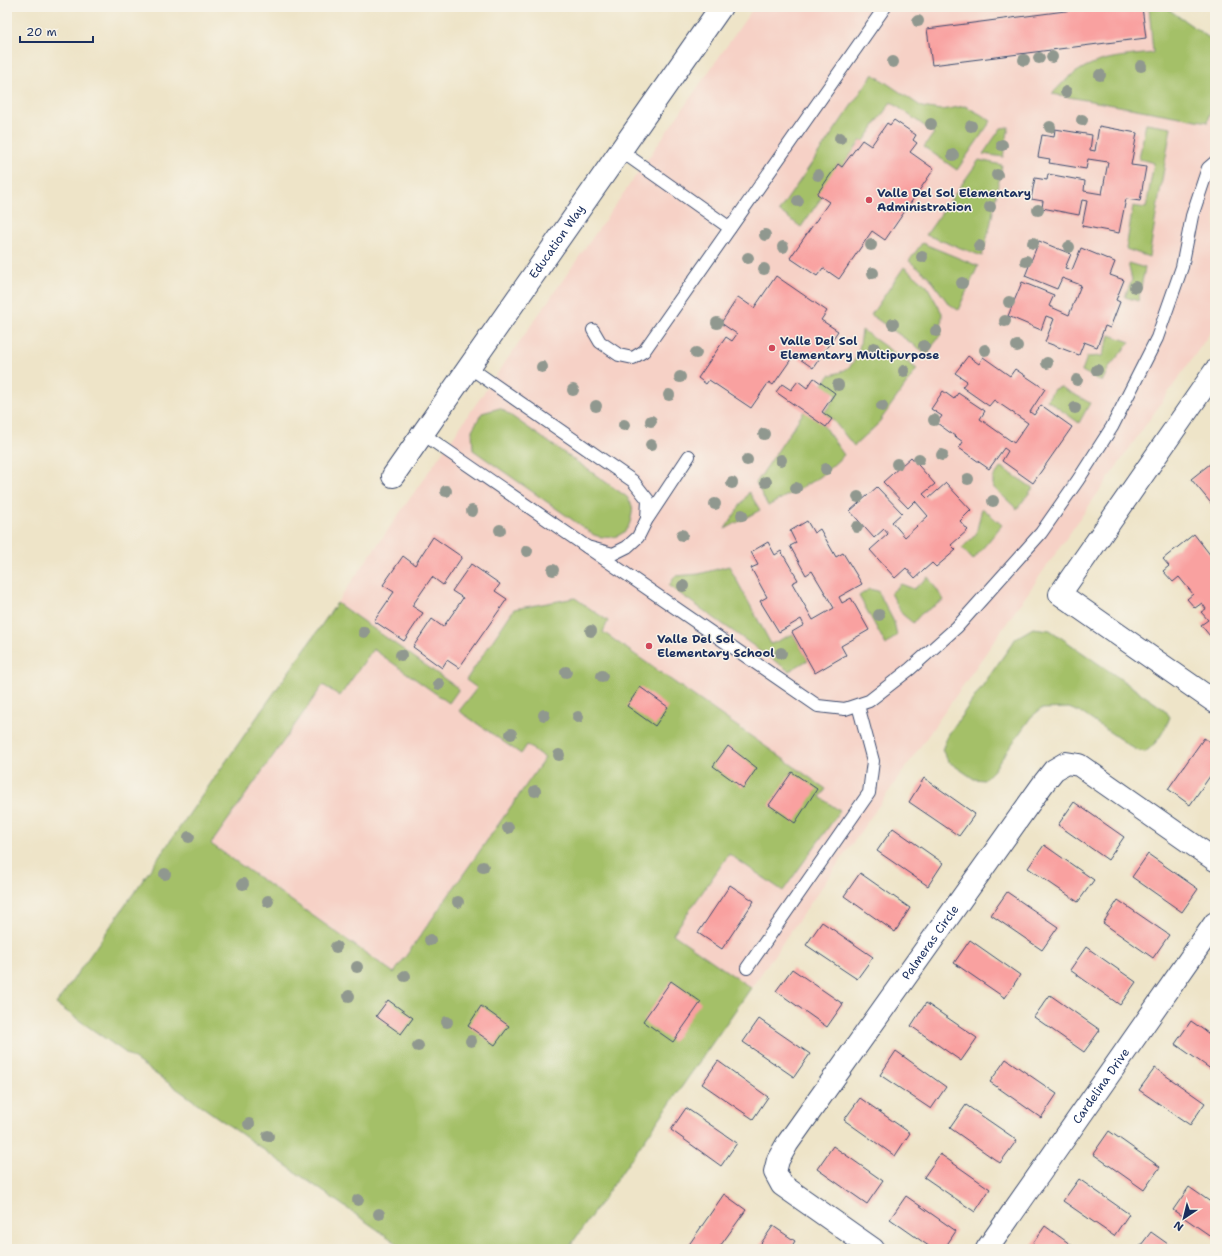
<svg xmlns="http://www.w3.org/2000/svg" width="1222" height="1256" viewBox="0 0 1222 1256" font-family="'Shantell Sans',sans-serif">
<rect width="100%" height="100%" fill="#f7f3e8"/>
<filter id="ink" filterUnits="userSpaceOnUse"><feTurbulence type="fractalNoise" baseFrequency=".025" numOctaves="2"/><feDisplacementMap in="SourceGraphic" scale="8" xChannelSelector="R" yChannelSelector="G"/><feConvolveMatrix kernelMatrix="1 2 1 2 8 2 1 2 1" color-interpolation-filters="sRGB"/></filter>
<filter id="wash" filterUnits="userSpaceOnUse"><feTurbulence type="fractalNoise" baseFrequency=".012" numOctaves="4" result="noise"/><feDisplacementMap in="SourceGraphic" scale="16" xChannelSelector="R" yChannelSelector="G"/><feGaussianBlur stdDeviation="0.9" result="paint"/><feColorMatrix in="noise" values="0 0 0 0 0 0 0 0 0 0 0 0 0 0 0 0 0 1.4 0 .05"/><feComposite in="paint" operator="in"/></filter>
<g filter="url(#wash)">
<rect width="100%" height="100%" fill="#eee4c8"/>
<polygon fill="#f6d1c6" points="754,7 1165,7 1215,42 1215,326 568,1249 405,1249 56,1004"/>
<g fill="#a4c068" stroke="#607863">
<path d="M 1149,7 L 1165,7 L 1215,42 L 1215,101 L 1212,107 L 1208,122 L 1052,94 C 1084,58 1108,58 1153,53 Z"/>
<polygon points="873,74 922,107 941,110 965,106 980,114 991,121 957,170 924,147 934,133 891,102 864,141 861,140 842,167 838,164 822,197 801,227 779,211"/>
<polygon points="1146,123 1171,127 1149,257 1126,249 1133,206 1146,208 1154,163 1139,159"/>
<polygon points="1009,127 1003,157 983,154 1001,128"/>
<polygon points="979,160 1002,165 990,227 982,256 926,235"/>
<polygon points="922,243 978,266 958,310 948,303 929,277 909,261"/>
<polygon points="1128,263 1145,268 1138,301 1125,297 1132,280"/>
<polygon points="904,267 927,286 942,313 941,334 927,354 871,315"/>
<path d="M 862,330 L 917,369 L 877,425 L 854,446 L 832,419 L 824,413 L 837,395 L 822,385 L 830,375 C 857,370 859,354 862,330 Z"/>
<polygon points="1110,335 1130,342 1109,367 1102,382 1082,371 1087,357 1102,356"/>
<polygon points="1061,387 1090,403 1079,423 1047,400 1054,389"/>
<path d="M 500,408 L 627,497 C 629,500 631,503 632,506 C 633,509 632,514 631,518 C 628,538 609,540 594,535 L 473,450 L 472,430 L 482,413 Z"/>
<polygon points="805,410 820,421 844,455 820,477 768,506 756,483"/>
<polygon points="1001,467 1033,488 1017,509 993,487 993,478"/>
<polygon points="749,492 760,510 725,529"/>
<polygon points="982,508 1002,525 973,560 962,548 976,534"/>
<polygon points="729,566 771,644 793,634 808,660 789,671 669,586 675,576 699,574"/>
<polygon points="928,577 944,600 921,614 913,623 902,614 891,593 901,584 914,589"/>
<polygon points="869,589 878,591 894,622 897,635 886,645 859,596"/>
<polygon points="575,598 608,621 603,632 826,789 820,797 840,811 783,891 729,854 673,934 751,988 568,1249 405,1249 56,1004 337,603 459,689 449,703 373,649 340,696 323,685 211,844 394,973 545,758 527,745 521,754 459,711 477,688 466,680 514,609"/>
<path d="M 1033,628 L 1050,630 L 1165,710 L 1170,717 C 1165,730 1157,744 1145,752 L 1136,750 L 1083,714 L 1069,708 L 1041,709 L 1031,717 L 993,771 L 984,780 L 974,779 L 949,762 L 942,750 L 948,735 L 1016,638 Z"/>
</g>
<g id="blocks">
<g fill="#f9a1a0">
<polygon points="1096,7 1142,7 1146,38 932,65 927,29"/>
<polygon points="894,120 916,135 913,140 917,143 910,152 934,169 885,240 872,231 839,279 823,268 817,276 790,258 829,202 817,194 838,164 842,167 862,140 871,146 887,123 890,125"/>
<polygon points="1099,126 1137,133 1131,165 1146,167 1140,201 1126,199 1119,233 1082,226 1087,201 1082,200 1079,215 1042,208 1043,201 1031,199 1035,178 1047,180 1048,174 1085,181 1084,191 1102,194 1108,162 1088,159 1086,169 1049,163 1050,159 1038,157 1042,135 1054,137 1055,129 1092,135 1090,150 1095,151"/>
<polygon points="1039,241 1071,254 1065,268 1072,270 1081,248 1115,262 1110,275 1124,280 1116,300 1120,302 1110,328 1105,326 1097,347 1084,342 1079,355 1045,342 1054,319 1046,316 1041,330 1008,316 1022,282 1054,295 1049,306 1069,315 1081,285 1062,278 1057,289 1025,276"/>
<polygon points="776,276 827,311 821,320 838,331 813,368 794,355 773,385 769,382 751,408 709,380 706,384 698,378 726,337 732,341 737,334 721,323 738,297 754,308"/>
<polygon points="968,356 979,364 983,357 1010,376 1015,369 1045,389 1030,412 1034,415 1041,405 1072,427 1033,483 1002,461 1008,451 1004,448 989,469 959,448 963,442 937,423 942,416 931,409 943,391 954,399 958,393 985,411 980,419 1014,443 1028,423 994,400 989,406 962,387 967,381 955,373"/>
<polygon points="814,378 835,393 822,412 832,419 826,427 776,392 782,384 791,390 798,381 807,388"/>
<polygon points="911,457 935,484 923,494 928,499 946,483 971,510 960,521 968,530 951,545 956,550 936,567 932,563 915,578 906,568 895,578 870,550 888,534 884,529 874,538 850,511 877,487 902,513 892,522 905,537 928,516 915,501 908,508 883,482"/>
<polygon points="1215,460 1215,508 1191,479"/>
<polygon points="807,521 814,533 820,529 836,557 843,553 862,584 839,597 842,603 851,598 869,630 841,646 846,655 815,673 792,632 804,625 801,619 779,632 760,601 767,597 751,568 758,565 751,552 768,542 775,555 781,551 798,580 792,583 813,620 834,608 812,571 806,575 790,546 796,543 790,531"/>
<polygon points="1194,534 1215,561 1215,632 1210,636 1201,625 1208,620 1201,612 1206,609 1202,603 1195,608 1187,599 1193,594 1179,577 1173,582 1163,571 1169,566 1163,559"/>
<polygon points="433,537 462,557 443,585 432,577 412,606 423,613 404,641 374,621 394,592 383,585 403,556 415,565"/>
<polygon points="471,564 500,584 495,591 507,599 459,668 447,660 442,668 413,647 432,619 443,627 453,613 463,598 452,591"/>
<polygon points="640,687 668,707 655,726 627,706"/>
<polygon points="1204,738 1215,745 1215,769 1190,805 1168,789"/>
<polygon points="728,746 757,768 743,788 713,766"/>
<polygon points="792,772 817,789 795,823 769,805"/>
<polygon points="924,778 975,814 959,836 909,802"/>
<polygon points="1074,802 1124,837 1108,860 1058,825"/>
<polygon points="893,828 943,863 928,886 877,851"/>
<polygon points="1044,845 1094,880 1078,902 1028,868"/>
<polygon points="1148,854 1198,889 1182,912 1132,877"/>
<polygon points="860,873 910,908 895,932 844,896"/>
<polygon points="730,885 754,901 722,949 698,933"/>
<polygon points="1007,892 1058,927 1042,950 991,915"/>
<polygon points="1118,900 1169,935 1153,958 1103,923"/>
<polygon points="822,922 873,957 857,979 806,945"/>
<polygon points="970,940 1020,975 1005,998 954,963"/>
<polygon points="1086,947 1136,982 1120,1005 1070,970"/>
<polygon points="792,969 843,1004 827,1027 776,991"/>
<polygon points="671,981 701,1002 673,1042 643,1021"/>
<polygon points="1215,987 1215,998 1210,995"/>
<polygon points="1050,995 1100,1030 1084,1052 1034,1017"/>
<polygon points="388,1000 413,1018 401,1034 376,1016"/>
<polygon points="926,1003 977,1038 961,1061 911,1026"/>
<polygon points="481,1006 509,1026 495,1045 468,1026"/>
<polygon points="759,1019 810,1054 794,1077 743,1042"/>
<polygon points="1191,1021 1215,1038 1215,1072 1175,1044"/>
<polygon points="896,1051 946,1087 931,1109 880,1075"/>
<polygon points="1006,1059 1057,1094 1041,1118 990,1082"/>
<polygon points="718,1061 768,1097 753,1119 702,1084"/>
<polygon points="1155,1068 1205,1103 1190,1125 1139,1090"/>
<polygon points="860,1098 910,1133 895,1156 844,1120"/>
<polygon points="966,1105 1017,1140 1000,1163 950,1128"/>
<polygon points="686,1108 737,1143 721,1166 671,1130"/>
<polygon points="1109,1131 1160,1167 1144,1190 1093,1154"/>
<polygon points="833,1146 883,1181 867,1204 817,1169"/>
<polygon points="940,1154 990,1189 975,1212 924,1177"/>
<polygon points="1079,1179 1129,1214 1114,1236 1063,1201"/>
<polygon points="1189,1187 1215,1205 1215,1239 1173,1210"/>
<polygon points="724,1194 746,1210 718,1249 691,1249 688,1246"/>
<polygon points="906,1196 956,1231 944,1249 933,1249 890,1219"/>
<polygon points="773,1226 795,1241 790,1249 757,1249"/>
<polygon points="1045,1226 1056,1234 1077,1249 1029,1249"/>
<polygon points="1151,1232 1175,1249 1138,1249"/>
</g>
</g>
</g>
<g filter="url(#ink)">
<use href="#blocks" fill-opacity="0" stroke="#3b4a6e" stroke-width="1"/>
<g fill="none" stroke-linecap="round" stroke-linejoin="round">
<defs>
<g id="service">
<polyline points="621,151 730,228"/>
<polyline points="593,330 600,342 619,355 633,358 644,351 885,7"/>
<polyline points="423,434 587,547 613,554 627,547 638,537 647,519 648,500 633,481 469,367"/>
<polyline points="648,518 689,456"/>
<polyline points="587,547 818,706 845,709 869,701 910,669 957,627 1041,533 1078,480 1112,427 1157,338 1182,267 1192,216 1208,168 1215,162"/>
<polyline points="747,968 869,793 873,761 858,705"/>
</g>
<g id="minor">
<polyline points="1215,371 1060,594 1215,702"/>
<path id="s1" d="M 393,476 L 721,7"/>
<path id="s2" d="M 873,1249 L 782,1185 L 775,1172 L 778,1160 L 787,1144 L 1043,784 L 1054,770 L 1066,763 L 1079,765 L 1215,860"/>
<path id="s3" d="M 987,1249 L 1215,923"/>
</g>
</defs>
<use href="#service" stroke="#3b4a6e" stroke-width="14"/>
<use href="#minor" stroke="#3b4a6e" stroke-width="24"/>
<use href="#service" stroke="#fff" stroke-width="12"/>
<use href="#minor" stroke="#fff" stroke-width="22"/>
</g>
<g fill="#90988f">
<circle cx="918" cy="21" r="6"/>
<circle cx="1052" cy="57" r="6"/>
<circle cx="1039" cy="58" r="6"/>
<circle cx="1024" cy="60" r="6"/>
<circle cx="893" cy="62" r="6"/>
<circle cx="1141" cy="66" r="6"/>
<circle cx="1100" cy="75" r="6"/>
<circle cx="1066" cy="92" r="6"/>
<circle cx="1082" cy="120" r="6"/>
<circle cx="931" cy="124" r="6"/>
<circle cx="971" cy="126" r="6"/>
<circle cx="1050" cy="127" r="6"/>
<circle cx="840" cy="138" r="6"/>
<circle cx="1002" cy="145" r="6"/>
<circle cx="953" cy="155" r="6"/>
<circle cx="818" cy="175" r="6"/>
<circle cx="997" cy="175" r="6"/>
<circle cx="798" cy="201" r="6"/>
<circle cx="990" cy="207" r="6"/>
<circle cx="1038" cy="210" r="6"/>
<circle cx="765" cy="235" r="6"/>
<circle cx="1033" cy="243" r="6"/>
<circle cx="871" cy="245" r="6"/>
<circle cx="979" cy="246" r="6"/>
<circle cx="783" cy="247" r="6"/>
<circle cx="1069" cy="247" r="6"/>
<circle cx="922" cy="257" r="6"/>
<circle cx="748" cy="258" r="6"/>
<circle cx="1026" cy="261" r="6"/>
<circle cx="764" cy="269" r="6"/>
<circle cx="873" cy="273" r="6"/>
<circle cx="962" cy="283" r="6"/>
<circle cx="1135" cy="287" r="6"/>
<circle cx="1009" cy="302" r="6"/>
<circle cx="1005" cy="321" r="6"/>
<circle cx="717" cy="323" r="6"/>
<circle cx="893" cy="324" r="6"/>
<circle cx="936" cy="331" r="6"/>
<circle cx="924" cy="346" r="6"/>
<circle cx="1017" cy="346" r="6"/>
<circle cx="874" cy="348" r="6"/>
<circle cx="985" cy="350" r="6"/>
<circle cx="696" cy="353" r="6"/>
<circle cx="1047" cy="363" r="6"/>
<circle cx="542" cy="367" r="6"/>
<circle cx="1097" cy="370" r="6"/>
<circle cx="904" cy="371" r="6"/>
<circle cx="680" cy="377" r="6"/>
<circle cx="1077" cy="380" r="6"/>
<circle cx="838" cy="385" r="6"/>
<circle cx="573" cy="390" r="6"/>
<circle cx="669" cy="395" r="6"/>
<circle cx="596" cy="406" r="6"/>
<circle cx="882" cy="406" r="6"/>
<circle cx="1075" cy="408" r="6"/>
<circle cx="934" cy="420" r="6"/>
<circle cx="651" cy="421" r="6"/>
<circle cx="624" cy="425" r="6"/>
<circle cx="764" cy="434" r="6"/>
<circle cx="651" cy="445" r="6"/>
<circle cx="942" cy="455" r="6"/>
<circle cx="919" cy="459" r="6"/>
<circle cx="747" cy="460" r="6"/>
<circle cx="781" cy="460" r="6"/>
<circle cx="897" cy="464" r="6"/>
<circle cx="826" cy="469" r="6"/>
<circle cx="968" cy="479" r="6"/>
<circle cx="766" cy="482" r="6"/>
<circle cx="732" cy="483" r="6"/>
<circle cx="796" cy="488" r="6"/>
<circle cx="446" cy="491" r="6"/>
<circle cx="858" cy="497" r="6"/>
<circle cx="993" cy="501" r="6"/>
<circle cx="715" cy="504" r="6"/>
<circle cx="472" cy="511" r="6"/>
<circle cx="742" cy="515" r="6"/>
<circle cx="857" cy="527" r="6"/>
<circle cx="500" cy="530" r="6"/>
<circle cx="682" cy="535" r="6"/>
<circle cx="527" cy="551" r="6"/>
<circle cx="553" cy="570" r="6"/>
<circle cx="683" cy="586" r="6"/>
<circle cx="879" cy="615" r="6"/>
<circle cx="591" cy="631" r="6"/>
<circle cx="364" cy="632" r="6"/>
<circle cx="781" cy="653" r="6"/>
<circle cx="401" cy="655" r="6"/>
<circle cx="566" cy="672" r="6"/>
<circle cx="602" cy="676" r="6"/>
<circle cx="439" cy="684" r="6"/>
<circle cx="544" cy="715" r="6"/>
<circle cx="578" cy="717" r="6"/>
<circle cx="511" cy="734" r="6"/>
<circle cx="559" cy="755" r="6"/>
<circle cx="535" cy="791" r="6"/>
<circle cx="508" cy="828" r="6"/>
<circle cx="189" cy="837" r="6"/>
<circle cx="483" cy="867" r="6"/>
<circle cx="165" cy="874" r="6"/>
<circle cx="243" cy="884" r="6"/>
<circle cx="268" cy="901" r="6"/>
<circle cx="458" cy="902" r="6"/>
<circle cx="430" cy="940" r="6"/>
<circle cx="336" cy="947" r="6"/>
<circle cx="357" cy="967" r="6"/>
<circle cx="405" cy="976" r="6"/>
<circle cx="349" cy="996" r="6"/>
<circle cx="447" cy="1022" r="6"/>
<circle cx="471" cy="1041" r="6"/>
<circle cx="418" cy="1046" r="6"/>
<circle cx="249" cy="1124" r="6"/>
<circle cx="268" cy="1136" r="6"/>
<circle cx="358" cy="1200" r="6"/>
<circle cx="379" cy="1214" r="6"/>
</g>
</g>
<g fill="#d1495b" stroke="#f7f3e8" stroke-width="1.5">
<circle cx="869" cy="200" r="4"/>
<circle cx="772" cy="348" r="4"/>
<circle cx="649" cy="646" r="4"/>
</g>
<g text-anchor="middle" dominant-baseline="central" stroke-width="3" stroke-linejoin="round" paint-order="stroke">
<g font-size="12" font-weight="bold" fill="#1b2f5e" stroke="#f7f3e8" text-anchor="start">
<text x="877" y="193">Valle Del Sol Elementary<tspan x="877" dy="14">Administration</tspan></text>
<text x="780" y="341">Valle Del Sol<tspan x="780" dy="14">Elementary Multipurpose</tspan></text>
<text x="657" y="639">Valle Del Sol<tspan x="657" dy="14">Elementary School</tspan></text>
</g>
<g font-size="12" fill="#1b2f5e" stroke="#f7f3e8">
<text stroke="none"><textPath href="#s1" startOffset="286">Education Way</textPath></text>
<text stroke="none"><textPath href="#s2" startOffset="404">Palmeras Circle</textPath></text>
<text stroke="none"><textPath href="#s3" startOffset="199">Cardelina Drive</textPath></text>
</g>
</g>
<rect width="1222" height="1256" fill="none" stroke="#f7f3e8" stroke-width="24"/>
<g transform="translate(1184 1218) rotate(215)" stroke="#f7f3e8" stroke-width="3" paint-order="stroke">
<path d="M0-3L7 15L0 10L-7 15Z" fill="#1b2f5e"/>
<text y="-6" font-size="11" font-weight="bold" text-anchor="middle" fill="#1b2f5e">N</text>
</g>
<path d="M20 36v6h73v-6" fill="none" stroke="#1b2f5e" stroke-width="2"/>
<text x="26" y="36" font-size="12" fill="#1b2f5e" stroke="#f7f3e8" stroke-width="3" paint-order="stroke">20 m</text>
</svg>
